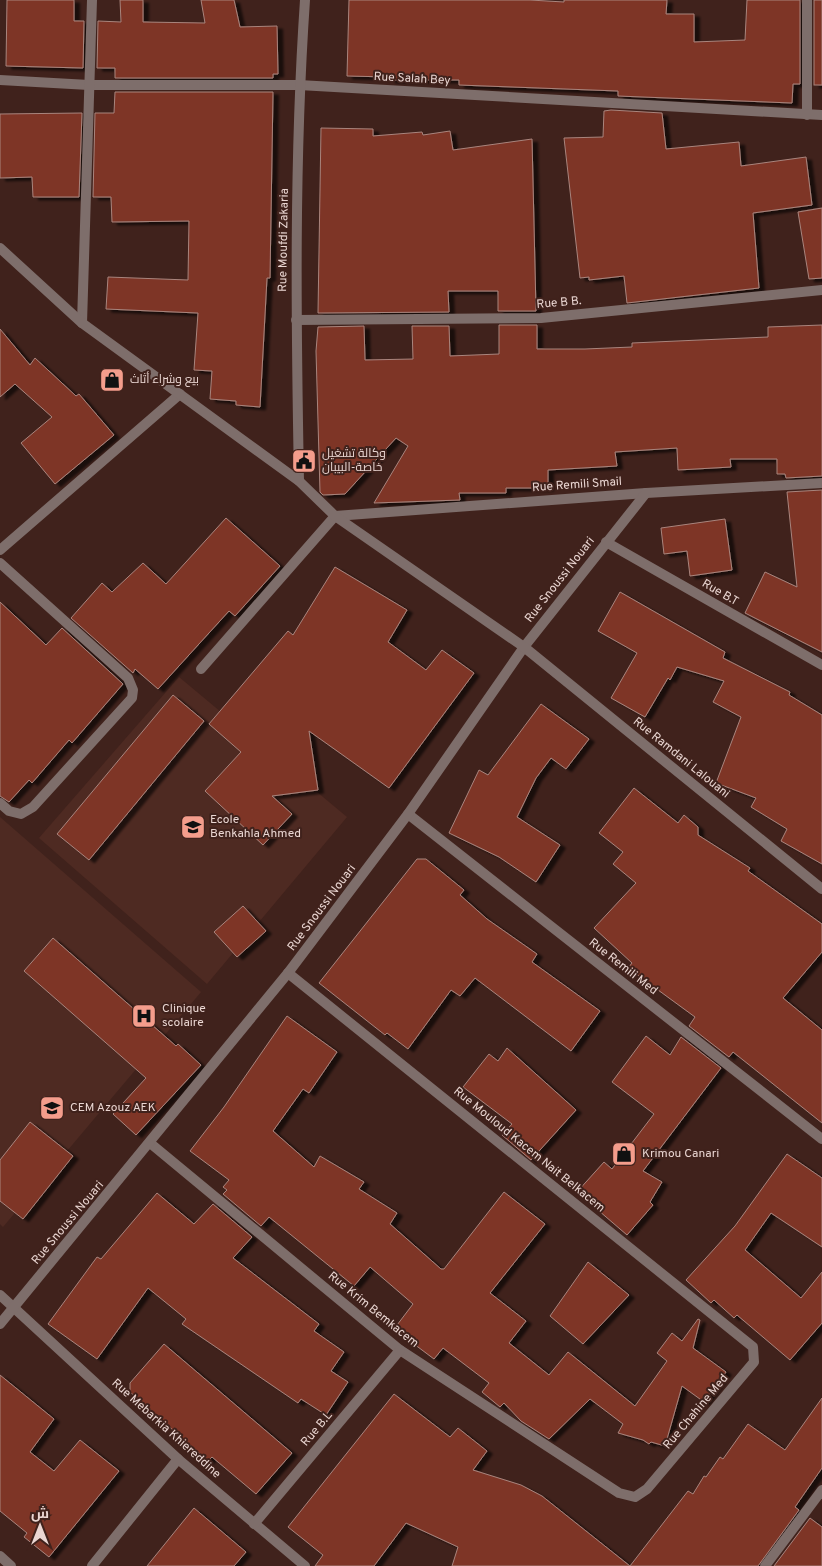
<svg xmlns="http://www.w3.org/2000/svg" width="822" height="1566" viewBox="0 0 822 1566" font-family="Overpass,Cairo,sans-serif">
<defs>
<filter id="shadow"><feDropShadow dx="5.5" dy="3" stdDeviation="1" flood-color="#0009"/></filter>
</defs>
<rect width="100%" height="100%" fill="#40221c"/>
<g fill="#4e2a22">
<polygon points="179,677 347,817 207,984 39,838"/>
<polygon points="0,817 201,992 3,1227 0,1224"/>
</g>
<g fill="#7e3427" stroke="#a9857d" filter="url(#shadow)">
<polygon points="7,0 74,0 74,21 84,21 83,68 6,66"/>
<polygon points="120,0 143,0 143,22 205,23 201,0 234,0 240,27 277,26 278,74 273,74 273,78 115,78 115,68 97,68 98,21 121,22"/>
<polygon points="349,0 530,0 564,2 564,0 667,0 666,14 694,14 694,42 745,40 747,0 800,0 800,84 793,84 792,103 618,96 618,91 459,85 459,80 390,80 390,77 347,76"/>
<rect x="814" y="0" width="8" height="85"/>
<polygon points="115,92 273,92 270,278 267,278 260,407 236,405 236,401 210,399 212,371 194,370 198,313 106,309 108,277 188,280 189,221 112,222 111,197 93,197 95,113 114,113"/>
<polygon points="611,110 662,113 666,149 739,142 741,166 806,157 812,205 753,213 759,288 627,303 624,276 589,280 589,277 580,278 564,138 603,137 604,111"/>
<polygon points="82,113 79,197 33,197 32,177 0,178 0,114"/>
<polygon points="321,128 373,129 373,136 422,132 423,135 450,131 453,150 532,139 536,311 498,311 498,291 448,291 449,312 318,313"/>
<polygon points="822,208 822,278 809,279 798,212"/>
<polygon points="499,325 537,325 537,349 585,349 632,347 632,343 768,337 768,327 822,325 822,476 786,478 785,474 777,474 777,459 730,459 731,467 678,470 677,448 615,452 617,466 548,470 548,488 506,488 506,493 459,493 460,500 374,503 408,446 396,438 345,494 323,495 320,492 316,351 318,327 364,326 365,360 413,359 412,326 449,326 450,356 499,354"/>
<polygon points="0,329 30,365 35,358 76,396 79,394 114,435 55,484 21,443 52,417 15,384 0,397"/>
<polygon points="822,490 822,652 745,613 765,572 797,587 787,492"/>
<polygon points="226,518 280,566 235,616 229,611 158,689 135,669 133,673 71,618 102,583 112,592 143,563 166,584"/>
<polygon points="725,519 732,570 690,576 687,551 664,554 661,528"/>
<polygon points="335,567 407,610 388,642 426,670 442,650 474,673 389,788 309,731 318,790 272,796 292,814 263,845 205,791 241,752 209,724 288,631 293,635"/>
<polygon points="620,592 725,652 723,658 790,692 789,695 822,715 822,864 781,841 787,829 751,807 756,798 716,783 741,717 713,702 724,681 677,667 670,680 668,678 645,717 611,698 637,653 598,631"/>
<polygon points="0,602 46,645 62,628 123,684 72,743 69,740 32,783 29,780 9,802 0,796"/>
<polygon points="173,695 204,721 89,860 57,834"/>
<polygon points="541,704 589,739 566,769 551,758 536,778 517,817 560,845 536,882 499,857 449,833 479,770 488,775"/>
<polygon points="634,788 678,823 684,815 698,827 698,835 750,868 748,871 822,924 822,952 783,998 822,1030 822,1123 733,1052 729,1057 689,1026 695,1017 628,968 632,963 594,928 636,883 613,864 623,852 599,833"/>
<polygon points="417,859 426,859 464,890 460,895 487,919 537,954 532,962 600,1011 571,1051 475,978 460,996 451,990 408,1049 387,1033 385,1035 319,983"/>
<polygon points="243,906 266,931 237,957 214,932"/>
<polygon points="53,938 176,1046 178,1044 201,1065 136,1135 113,1114 146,1078 24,971"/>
<polygon points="287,1016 337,1052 309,1093 303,1089 273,1131 314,1167 320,1156 364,1182 359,1189 397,1213 390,1224 441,1269 444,1269 504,1192 545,1224 490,1293 526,1321 509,1343 549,1375 568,1352 635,1406 667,1361 657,1353 672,1333 682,1341 698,1319 700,1320 693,1348 726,1372 704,1402 682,1386 665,1446 651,1442 649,1444 643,1440 618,1433 623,1424 590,1399 549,1439 521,1421 504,1403 500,1407 482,1392 489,1383 443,1348 434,1359 394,1329 413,1304 370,1267 354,1286 269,1217 261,1226 223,1194 227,1190 223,1187 229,1180 190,1151 224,1107"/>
<polygon points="646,1036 670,1055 681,1037 721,1068 643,1171 662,1182 650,1202 653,1205 627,1235 577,1192 604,1162 612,1169 654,1114 612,1082"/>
<polygon points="507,1048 576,1110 531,1160 502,1135 512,1124 463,1087 489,1054 498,1061"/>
<polygon points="30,1122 73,1156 23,1219 0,1201 0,1160"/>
<polygon points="787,1154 822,1178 822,1247 771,1213 745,1250 801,1298 822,1272 822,1323 790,1360 737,1315 734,1318 714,1300 711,1303 686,1280 735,1226"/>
<polygon points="157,1193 194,1224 213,1204 252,1237 233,1258 319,1324 314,1331 344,1352 331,1371 348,1382 326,1415 301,1399 298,1403 182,1324 186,1319 148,1288 97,1359 48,1324 97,1257 101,1259"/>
<polygon points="588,1262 629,1295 583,1344 550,1316"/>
<polygon points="164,1344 292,1453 256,1494 212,1457 208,1461 130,1392 130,1383"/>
<polygon points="0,1375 54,1419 30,1452 54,1471 80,1440 119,1471 49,1557 24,1537 27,1533 0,1511"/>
<polygon points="394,1394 450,1437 458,1428 487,1451 473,1470 521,1485 542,1496 630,1566 452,1566 458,1547 406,1523 374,1566 315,1566 323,1555 288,1527"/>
<polygon points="822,1398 822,1468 795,1507 799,1510 758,1566 630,1566 688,1491 693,1494 704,1476 706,1477 720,1457 723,1459 748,1424 785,1450"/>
<polygon points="194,1508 246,1552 234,1566 147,1566"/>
<polygon points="810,1518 822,1527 822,1566 774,1566"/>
</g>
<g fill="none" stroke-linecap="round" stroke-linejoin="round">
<g stroke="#7e6e6b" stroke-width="10">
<polyline points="807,0 807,115"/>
<polyline points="0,80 89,85 299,85 822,115"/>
<polyline points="296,320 541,318 822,290"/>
<polyline points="82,323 92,0"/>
<path d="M 299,481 C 296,321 294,160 305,0"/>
<polyline points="606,542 822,665"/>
<polyline points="0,550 180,394"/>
<polyline points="0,563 128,678 133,690 132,698 33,807 21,814 9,811 0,803"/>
<polyline points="201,669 335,516 646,493 822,483"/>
<polyline points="408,814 822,1139"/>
<polyline points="150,1143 400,1350 619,1493 635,1497 647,1489 754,1362 753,1347 288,973"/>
<polyline points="0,1295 178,1459 305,1566"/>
<polyline points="0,1324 288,973 408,814 524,647 646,493"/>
<polyline points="254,1524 400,1350"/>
<polyline points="0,1556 11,1566"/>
<polyline points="92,1566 178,1459"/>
<polyline points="765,1566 822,1490"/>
</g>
<polyline stroke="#7e6e6b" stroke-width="10" points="0,248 82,323 299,481 335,516 524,647 822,889"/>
</g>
<defs>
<symbol id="shop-square" viewBox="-11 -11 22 22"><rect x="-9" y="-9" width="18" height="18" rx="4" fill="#f49d8c" stroke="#40221c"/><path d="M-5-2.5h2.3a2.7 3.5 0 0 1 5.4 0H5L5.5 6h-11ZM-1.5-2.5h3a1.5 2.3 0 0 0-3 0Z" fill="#111"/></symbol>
<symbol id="civic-square" viewBox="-11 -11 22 22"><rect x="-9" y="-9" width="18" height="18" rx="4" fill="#f49d8c" stroke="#40221c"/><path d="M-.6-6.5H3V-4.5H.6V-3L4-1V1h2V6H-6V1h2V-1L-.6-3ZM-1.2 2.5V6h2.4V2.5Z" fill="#111"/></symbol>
<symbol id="school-square" viewBox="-11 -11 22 22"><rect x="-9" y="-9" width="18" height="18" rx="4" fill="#f49d8c" stroke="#40221c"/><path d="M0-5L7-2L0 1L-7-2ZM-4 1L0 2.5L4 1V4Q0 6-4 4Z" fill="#111"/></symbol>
<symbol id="hospital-square" viewBox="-11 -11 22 22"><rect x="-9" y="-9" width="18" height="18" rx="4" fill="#f49d8c" stroke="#40221c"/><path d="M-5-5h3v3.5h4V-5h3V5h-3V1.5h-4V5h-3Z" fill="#111"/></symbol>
</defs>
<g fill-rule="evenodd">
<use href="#shop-square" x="98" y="366" width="28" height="28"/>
<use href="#civic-square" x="290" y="447" width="28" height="28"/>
<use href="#school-square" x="179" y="813" width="28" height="28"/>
<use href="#hospital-square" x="130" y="1002" width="28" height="28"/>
<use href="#school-square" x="38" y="1094" width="28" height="28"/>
<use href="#shop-square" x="610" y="1140" width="28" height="28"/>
</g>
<g text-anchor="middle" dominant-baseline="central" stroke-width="4" stroke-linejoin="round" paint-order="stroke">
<g font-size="12" fill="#ead6d2" stroke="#40221c">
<text transform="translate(412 79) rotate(3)">Rue Salah Bey</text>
<text transform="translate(284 240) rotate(-89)">Rue Moufdi Zakaria</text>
<text transform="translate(559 303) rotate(-5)">Rue B B.</text>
<text transform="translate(577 485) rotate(-4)">Rue Remili Smail</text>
<text transform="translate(560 580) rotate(-52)">Rue Snoussi Nouari</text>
<text transform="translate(720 593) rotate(30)">Rue B.T</text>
<text transform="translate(681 758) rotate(39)">Rue Ramdani Lalouani</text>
<text transform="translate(322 908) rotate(-53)">Rue Snoussi Nouari</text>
<text transform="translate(623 967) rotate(38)">Rue Remili Med</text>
<text transform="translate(529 1150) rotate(39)">Rue Mouloud Kacem Nait Belkacem</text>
<text transform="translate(68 1223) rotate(-50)">Rue Snoussi Nouari</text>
<text transform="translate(373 1310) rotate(39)">Rue Krim Bemkacem</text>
<text transform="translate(696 1412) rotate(-50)">Rue Chahine Med</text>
<text transform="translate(166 1429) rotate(42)">Rue Mebarkia Khiereddine</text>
<text transform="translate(317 1429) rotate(-50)">Rue B.L</text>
</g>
<g font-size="12" fill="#ead6d2" stroke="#40221c" text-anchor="start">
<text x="130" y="380">بيع وشراء أثاث</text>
<text x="322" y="454">وكالة تشغيل<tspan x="322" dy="14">خاصة-البيبان</tspan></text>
<text x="210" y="820">Ecole<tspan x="210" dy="14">Benkahla Ahmed</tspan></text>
<text x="162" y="1009">Clinique<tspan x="162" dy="14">scolaire</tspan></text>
<text x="70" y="1108">CEM Azouz AEK</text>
<text x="642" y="1154">Krimou Canari</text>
</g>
</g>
<g transform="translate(40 1526)" stroke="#40221c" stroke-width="4" paint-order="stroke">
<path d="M0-4L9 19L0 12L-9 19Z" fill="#ead6d2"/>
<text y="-8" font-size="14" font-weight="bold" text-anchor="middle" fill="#ead6d2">ش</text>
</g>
</svg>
